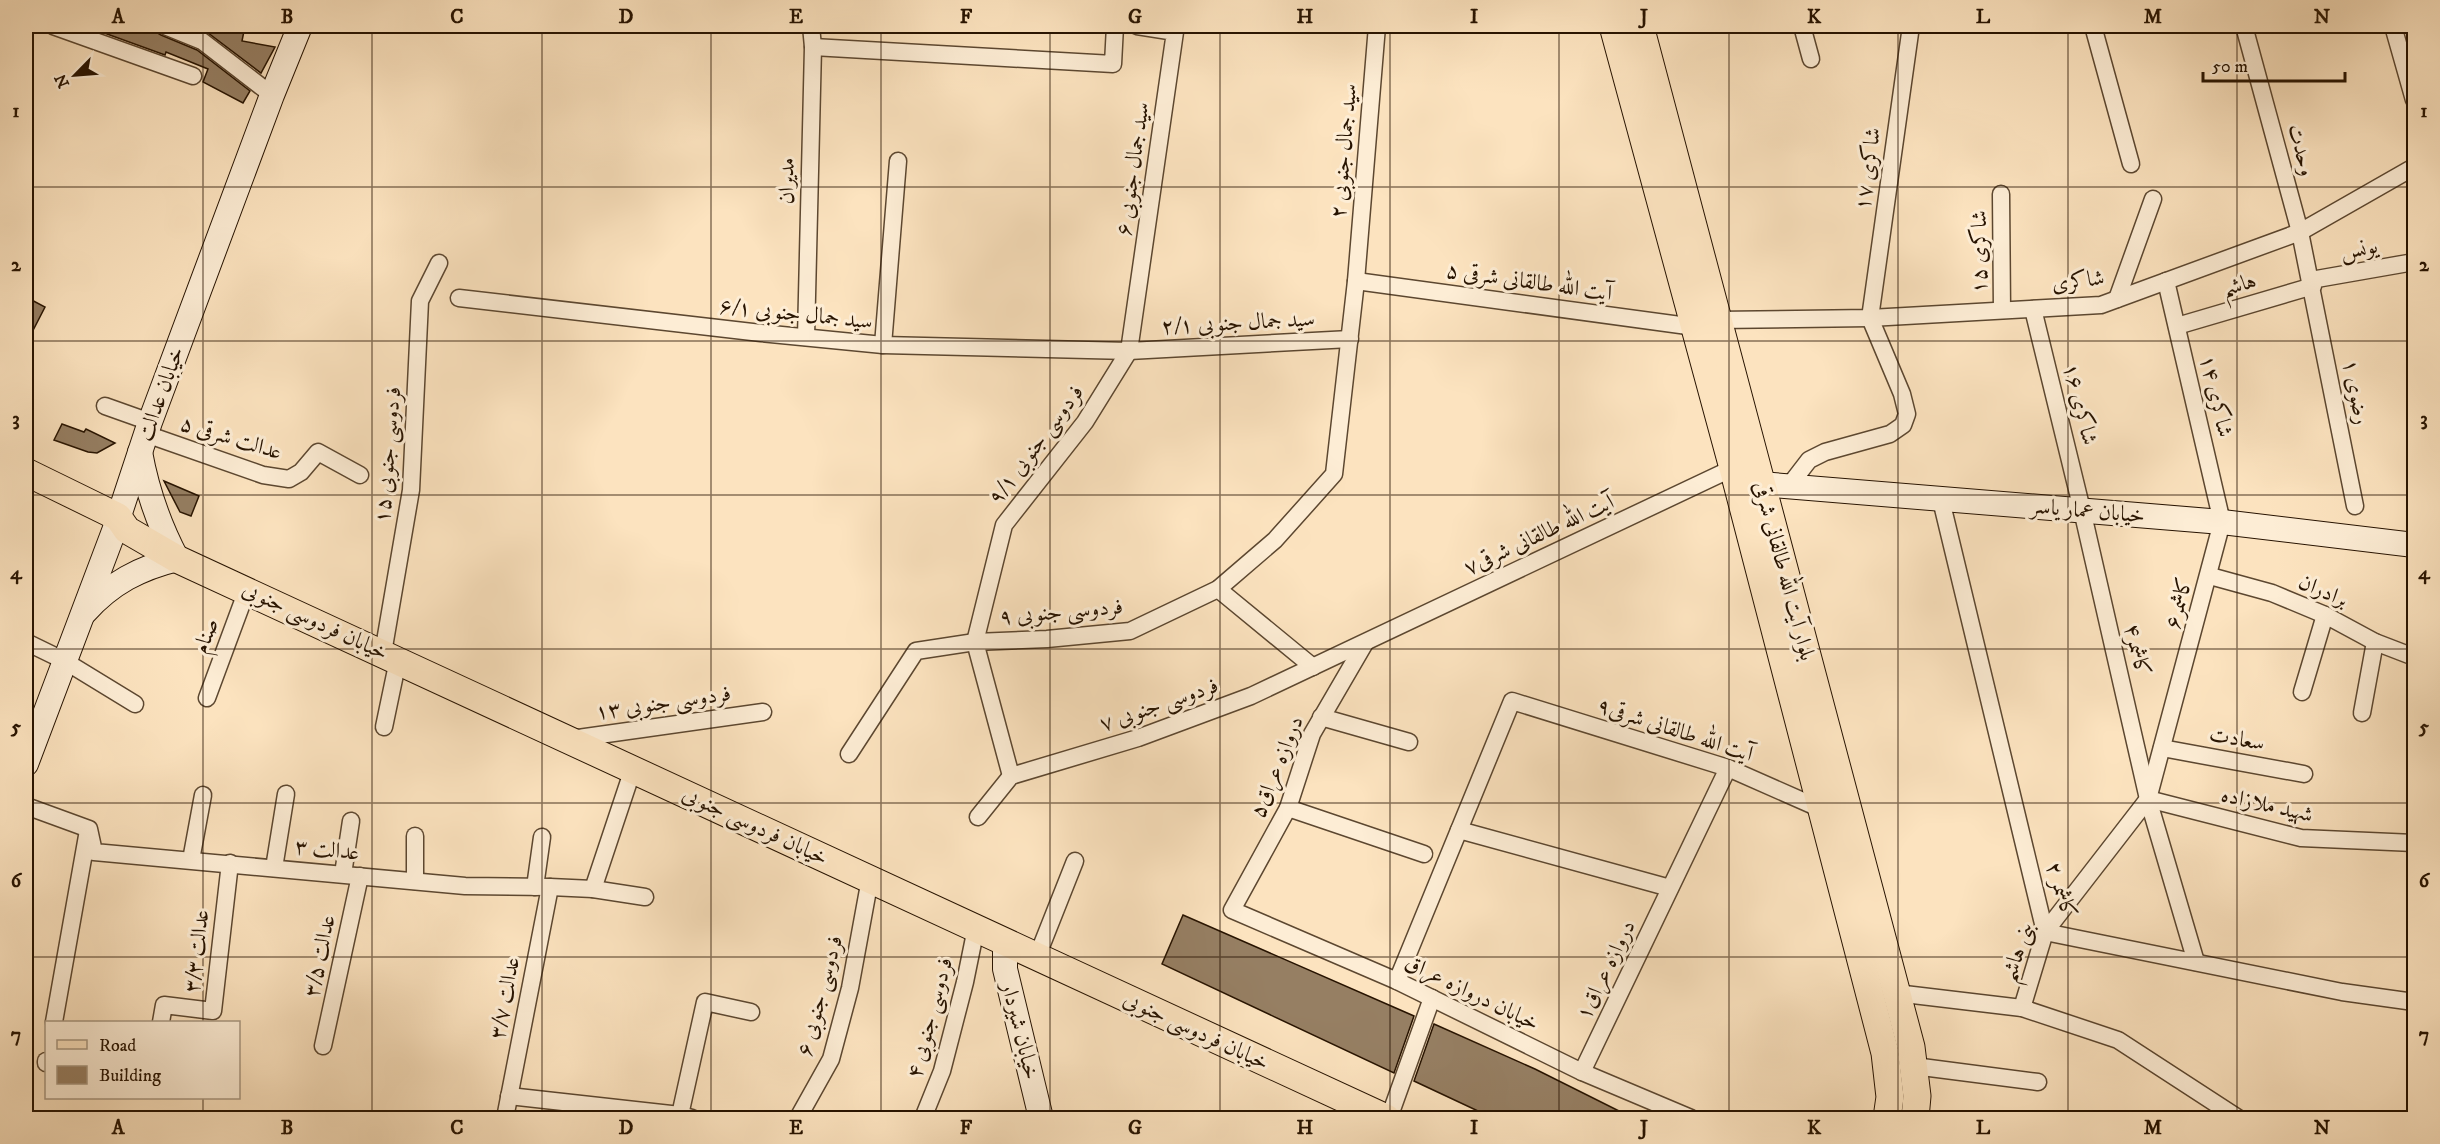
<svg xmlns="http://www.w3.org/2000/svg" width="2440" height="1144" viewBox="0 0 2440 1144" font-family="'IM FELL DW Pica',Amiri,serif">
<rect width="100%" height="100%" fill="#fce3bf"/>
<filter id="stains"><feTurbulence type="fractalNoise" baseFrequency=".00333" numOctaves="4"/><feColorMatrix values="0 0 0 0 .2 0 0 0 0 .09 0 0 0 0 .02 0 0 0 .5 -.17"/></filter>
<radialGradient id="worn" r=".72"><stop offset=".6" stop-color="#630" stop-opacity="0"/><stop offset="1" stop-color="#630" stop-opacity=".3"/></radialGradient>
<g fill="#967f63" stroke="#271300" stroke-width="1.5">
<polygon points="85,26 155,26 156,32 161,35 197,50 250,91 243,103 203,82 208,69 166,52 165,55"/>
<polygon points="192,26 245,26 242,41 275,47 261,73 208,33"/>
<polygon points="26,297 45,307 26,344"/>
<polygon points="62,424 84,432 86,429 115,443 97,453 88,452 54,440"/>
<polygon points="164,481 199,496 191,516 180,512"/>
<polygon points="1183,915 1414,1016 1394,1073 1162,964"/>
<polygon points="1434,1024 1535,1069 1635,1119 1495,1119 1414,1081"/>
</g>
<g fill="none" stroke-linecap="round" stroke-linejoin="round">
<defs>
<g id="street">
<polyline points="53,26 193,76"/>
<polyline points="165,26 202,41 272,95"/>
<polyline points="1802,26 1811,59"/>
<polyline points="2093,26 2131,164"/>
<polyline points="2244,26 2300,232 2355,506"/>
<polyline points="2393,26 2414,100"/>
<polyline points="813,47 1113,64 1115,26"/>
<polyline points="2001,194 2002,310"/>
<polyline points="2311,280 2414,262"/>
<polyline points="1356,281 1695,327"/>
<polyline points="459,298 761,333 883,345 1129,351 1350,339"/>
<polyline points="2117,299 2153,199"/>
<polyline points="2033,309 2082,510 2148,799 2196,962"/>
<polyline points="1717,320 1870,318 2101,305 2300,232 2414,167"/>
<polyline points="2177,326 2313,286"/>
<polyline points="806,337 813,47 811,26"/>
<polyline points="883,345 898,161"/>
<polyline points="105,406 150,422"/>
<polyline points="146,434 263,475 289,479 301,472 318,452 360,475"/>
<polyline points="1789,486 1809,460 1825,452 1890,434 1903,425 1907,414 1902,394 1870,318 1911,26"/>
<polyline points="1941,500 2045,932 2342,992 2414,1002"/>
<polyline points="2210,576 2272,593 2325,615 2375,642 2414,657"/>
<polyline points="1218,589 1313,667"/>
<polyline points="26,642 63,660 135,704"/>
<polyline points="1365,643 1312,734 1288,808 1232,910 1397,981 1582,1072 1691,1118"/>
<polyline points="383,653 411,490 420,301 439,263"/>
<polyline points="2302,692 2325,615"/>
<polyline points="207,698 247,590"/>
<polyline points="2362,713 2375,642"/>
<polyline points="1321,717 1409,742"/>
<polyline points="384,727 398,660"/>
<polyline points="571,739 763,712"/>
<polyline points="2162,748 2304,774"/>
<polyline points="849,754 916,651 975,642 1047,639 1130,631 1218,589 1275,540 1334,474 1356,281 1377,26"/>
<polyline points="1011,776 975,642 1004,525 1085,422 1129,351 1175,32 1137,26"/>
<polyline points="2148,799 2301,838 2414,843"/>
<polyline points="26,806 89,829 94,852 465,886 550,887 593,889 645,897"/>
<polyline points="1288,808 1424,854"/>
<polyline points="978,817 1011,776 1138,738 1251,696 1733,468"/>
<polyline points="1459,830 1670,888"/>
<polyline points="415,836 415,881"/>
<polyline points="191,860 203,795"/>
<polyline points="274,868 286,794"/>
<polyline points="343,874 351,821"/>
<polyline points="535,887 542,837"/>
<polyline points="593,889 633,769"/>
<polyline points="1037,957 1075,861"/>
<polyline points="1397,981 1512,701 1728,768 1821,809"/>
<polyline points="1896,993 2022,1008 2118,1040 2238,1118"/>
<polyline points="2022,1008 2045,932 2148,799 2222,522 2166,281"/>
<polyline points="54,1022 87,836"/>
<polyline points="161,1022 164,1005 213,1011 230,863"/>
<polyline points="323,1046 360,876"/>
<polyline points="46,1063 46,1061"/>
<polyline points="1914,1066 2038,1082"/>
<polyline points="1582,1072 1728,768"/>
<polyline points="509,1096 680,1115 692,1118"/>
<polyline points="680,1115 705,1002 751,1012"/>
<polyline points="505,1118 550,887"/>
<polyline points="798,1118 831,1059 850,988 870,879"/>
<polyline points="923,1118 942,1071 965,982 976,928"/>
<polyline points="1389,1118 1432,998"/>
</g>
<g id="secondary">
<polyline points="1760,484 2222,522 2414,545"/>
<path d="M 85,612 C 111,583 140,568 177,559 C 159,525 147,491 140,452"/>
<polyline points="26,764 114,531 150,422 272,95 300,26"/>
<polyline points="1005,942 1005,969 1041,1118"/>
</g>
<g id="primary">
<polyline points="1613,26 1733,468 1885,1053 1890,1097 1887,1118"/>
<polyline points="1640,26 1911,1047 1917,1096 1915,1118"/>
<polyline points="26,472 118,517 127,530 177,559 1386,1118"/>
</g>
</defs>
<use href="#street" stroke="#5c4730" stroke-width="19"/>
<use href="#secondary" stroke="#271300" stroke-width="26"/>
<use href="#primary" stroke="#271300" stroke-width="29"/>
<use href="#street" stroke="#fdedd5" stroke-width="16"/>
<use href="#secondary" stroke="#fdedd5" stroke-width="24"/>
<use href="#primary" stroke="#fce3bf" stroke-width="27"/>
</g>
<path fill="none" stroke="#271300" stroke-width="1.5" stroke-opacity="0.55" d="M 203,26 L 203,1022M 372,26 L 372,1118M 542,26 L 542,1118M 711,26 L 711,1118M 881,26 L 881,1118M 1050,26 L 1050,1118M 1220,26 L 1220,1118M 1390,26 L 1390,1118M 1559,26 L 1559,1118M 1729,26 L 1729,1118M 1898,26 L 1898,1118M 2068,26 L 2068,1118M 2237,26 L 2237,1118M 26,187 L 2414,187M 26,341 L 2414,341M 26,495 L 2414,495M 26,649 L 2414,649M 26,803 L 2414,803M 26,957 L 2414,957M 203,1098 L 203,1118"/>
<g text-anchor="middle" dominant-baseline="central" stroke-width="6" stroke-linejoin="round" paint-order="stroke">
<g font-size="22" fill="#271300" stroke="#fdedd5">
<text transform="translate(2301 150) rotate(75)">وحدت</text>
<text transform="translate(1344 151) rotate(-85)">سید جمال جنوبی ۲</text>
<text transform="translate(1133 169) rotate(-82)">سید جمال جنوبی ۶</text>
<text transform="translate(1868 169) rotate(-82)">شاکری ۱۷</text>
<text transform="translate(787 181) rotate(-89)">مدیران</text>
<text transform="translate(2359 249) rotate(-10)">یونس</text>
<text transform="translate(1979 252) rotate(-90)">شاکری ۱۵</text>
<text transform="translate(2078 281) rotate(-7)">شاکری</text>
<text transform="translate(1529 282) rotate(8)">آیت الله طالقانی شرقی ۵</text>
<text transform="translate(2239 285) rotate(-16)">هاشم</text>
<text transform="translate(796 314) rotate(6)">سید جمال جنوبی ۶/۱</text>
<text transform="translate(1238 323) rotate(-3)">سید جمال جنوبی ۲/۱</text>
<text transform="translate(2356 392) rotate(79)">رضوی ۱</text>
<text transform="translate(161 394) rotate(-70)">خیابان عدالت</text>
<text transform="translate(2216 396) rotate(77)">شاکری ۱۴</text>
<text transform="translate(2080 404) rotate(76)">شاکری ۱۶</text>
<text transform="translate(231 438) rotate(17)">عدالت شرقی ۵</text>
<text transform="translate(1036 445) rotate(-53)">فردوسی جنوبی ۹/۱</text>
<text transform="translate(388 455) rotate(-85)">فردوسی جنوبی ۱۵</text>
<text transform="translate(2088 511) rotate(5)">خیابان عمار یاسر</text>
<text transform="translate(1539 535) rotate(-25)">آیت الله طالقانی شرقی۷</text>
<text transform="translate(1784 571) rotate(75)">بلوار آیت الله طالقانی شرقی</text>
<text transform="translate(2323 591) rotate(24)">برادران</text>
<text transform="translate(2179 603) rotate(-75)">کاشمر۶</text>
<text transform="translate(1061 612) rotate(-5)">فردوسی جنوبی ۹</text>
<text transform="translate(315 621) rotate(25)">خیابان فردوسی جنوبی</text>
<text transform="translate(206 636) rotate(-70)">صنام</text>
<text transform="translate(2137 650) rotate(77)">کاشمر۴</text>
<text transform="translate(663 703) rotate(-8)">فردوسی جنوبی ۱۳</text>
<text transform="translate(1159 705) rotate(-19)">فردوسی جنوبی ۷</text>
<text transform="translate(1675 730) rotate(18)">آیت الله طالقانی شرقی۹</text>
<text transform="translate(2237 739) rotate(10)">سعادت</text>
<text transform="translate(1277 767) rotate(-68)">دروازه عراق۵</text>
<text transform="translate(2267 805) rotate(13)">شهید ملازاده</text>
<text transform="translate(755 826) rotate(25)">خیابان فردوسی جنوبی</text>
<text transform="translate(327 850) rotate(6)">عدالت ۳</text>
<text transform="translate(2061 890) rotate(73)">کاشمر ۲</text>
<text transform="translate(197 951) rotate(-83)">عدالت ۳/۳</text>
<text transform="translate(2018 952) rotate(-70)">بنی هاشم</text>
<text transform="translate(320 956) rotate(-78)">عدالت ۳/۵</text>
<text transform="translate(1606 970) rotate(-64)">دروازه عراق۱</text>
<text transform="translate(1472 993) rotate(26)">خیابان دروازه عراق</text>
<text transform="translate(820 996) rotate(-75)">فردوسی جنوبی ۶</text>
<text transform="translate(505 998) rotate(-79)">عدالت ۳/۷</text>
<text transform="translate(930 1018) rotate(-75)">فردوسی جنوبی ۴</text>
<text transform="translate(1020 1031) rotate(76)">خیابان شیردار</text>
<text transform="translate(1196 1031) rotate(25)">خیابان فردوسی جنوبی</text>
</g>
</g>
<rect width="2440" height="1144" fill="none" stroke="#fce3bf" stroke-width="66"/>
<rect x="45" y="1021" width="195" height="78" fill="#fdedd5" stroke="#a79680" stroke-width="1.5"/>
<rect x="57" y="1040" width="30" height="9" fill="#fce3bf" stroke="#a79680" stroke-width="1.5"/>
<text x="99" y="1051" font-size="18" fill="#271300">Road</text>
<rect x="57" y="1066" width="30" height="18" fill="#967f63" stroke="#a79680" stroke-width="1.5"/>
<text x="99" y="1081" font-size="18" fill="#271300">Building</text>
<g transform="translate(75 75) rotate(245)" stroke="#fdedd5" stroke-width="4.5" paint-order="stroke">
<path d="M0-4.5L10 22L0 15L-10 22Z" fill="#271300"/>
<text y="-9" font-size="16" font-weight="bold" text-anchor="middle" fill="#271300">N</text>
</g>
<path d="M2203 72v9h142v-9" fill="none" stroke="#271300" stroke-width="3"/>
<text x="2212" y="72" font-size="18" fill="#271300" stroke="#fdedd5" stroke-width="4.5" paint-order="stroke">50 m</text>
<rect x="33" y="33" width="2374" height="1078" fill="none" stroke="#271300" stroke-width="2"/>
<g font-size="20" text-anchor="middle" font-weight="bold" fill="#271300">
<text x="118" y="23">A</text>
<text x="287" y="23">B</text>
<text x="457" y="23">C</text>
<text x="626" y="23">D</text>
<text x="796" y="23">E</text>
<text x="966" y="23">F</text>
<text x="1135" y="23">G</text>
<text x="1305" y="23">H</text>
<text x="1474" y="23">I</text>
<text x="1644" y="23">J</text>
<text x="1814" y="23">K</text>
<text x="1983" y="23">L</text>
<text x="2153" y="23">M</text>
<text x="2322" y="23">N</text>
<text x="16" y="117">1</text>
<text x="2424" y="117">1</text>
<text x="16" y="271">2</text>
<text x="2424" y="271">2</text>
<text x="16" y="425">3</text>
<text x="2424" y="425">3</text>
<text x="16" y="579">4</text>
<text x="2424" y="579">4</text>
<text x="16" y="733">5</text>
<text x="2424" y="733">5</text>
<text x="16" y="887">6</text>
<text x="2424" y="887">6</text>
<text x="16" y="1041">7</text>
<text x="2424" y="1041">7</text>
<text x="118" y="1134">A</text>
<text x="287" y="1134">B</text>
<text x="457" y="1134">C</text>
<text x="626" y="1134">D</text>
<text x="796" y="1134">E</text>
<text x="966" y="1134">F</text>
<text x="1135" y="1134">G</text>
<text x="1305" y="1134">H</text>
<text x="1474" y="1134">I</text>
<text x="1644" y="1134">J</text>
<text x="1814" y="1134">K</text>
<text x="1983" y="1134">L</text>
<text x="2153" y="1134">M</text>
<text x="2322" y="1134">N</text>
</g>
<rect width="100%" height="100%" filter="url(#stains)"/>
<rect width="100%" height="100%" fill="url(#worn)"/>
</svg>
